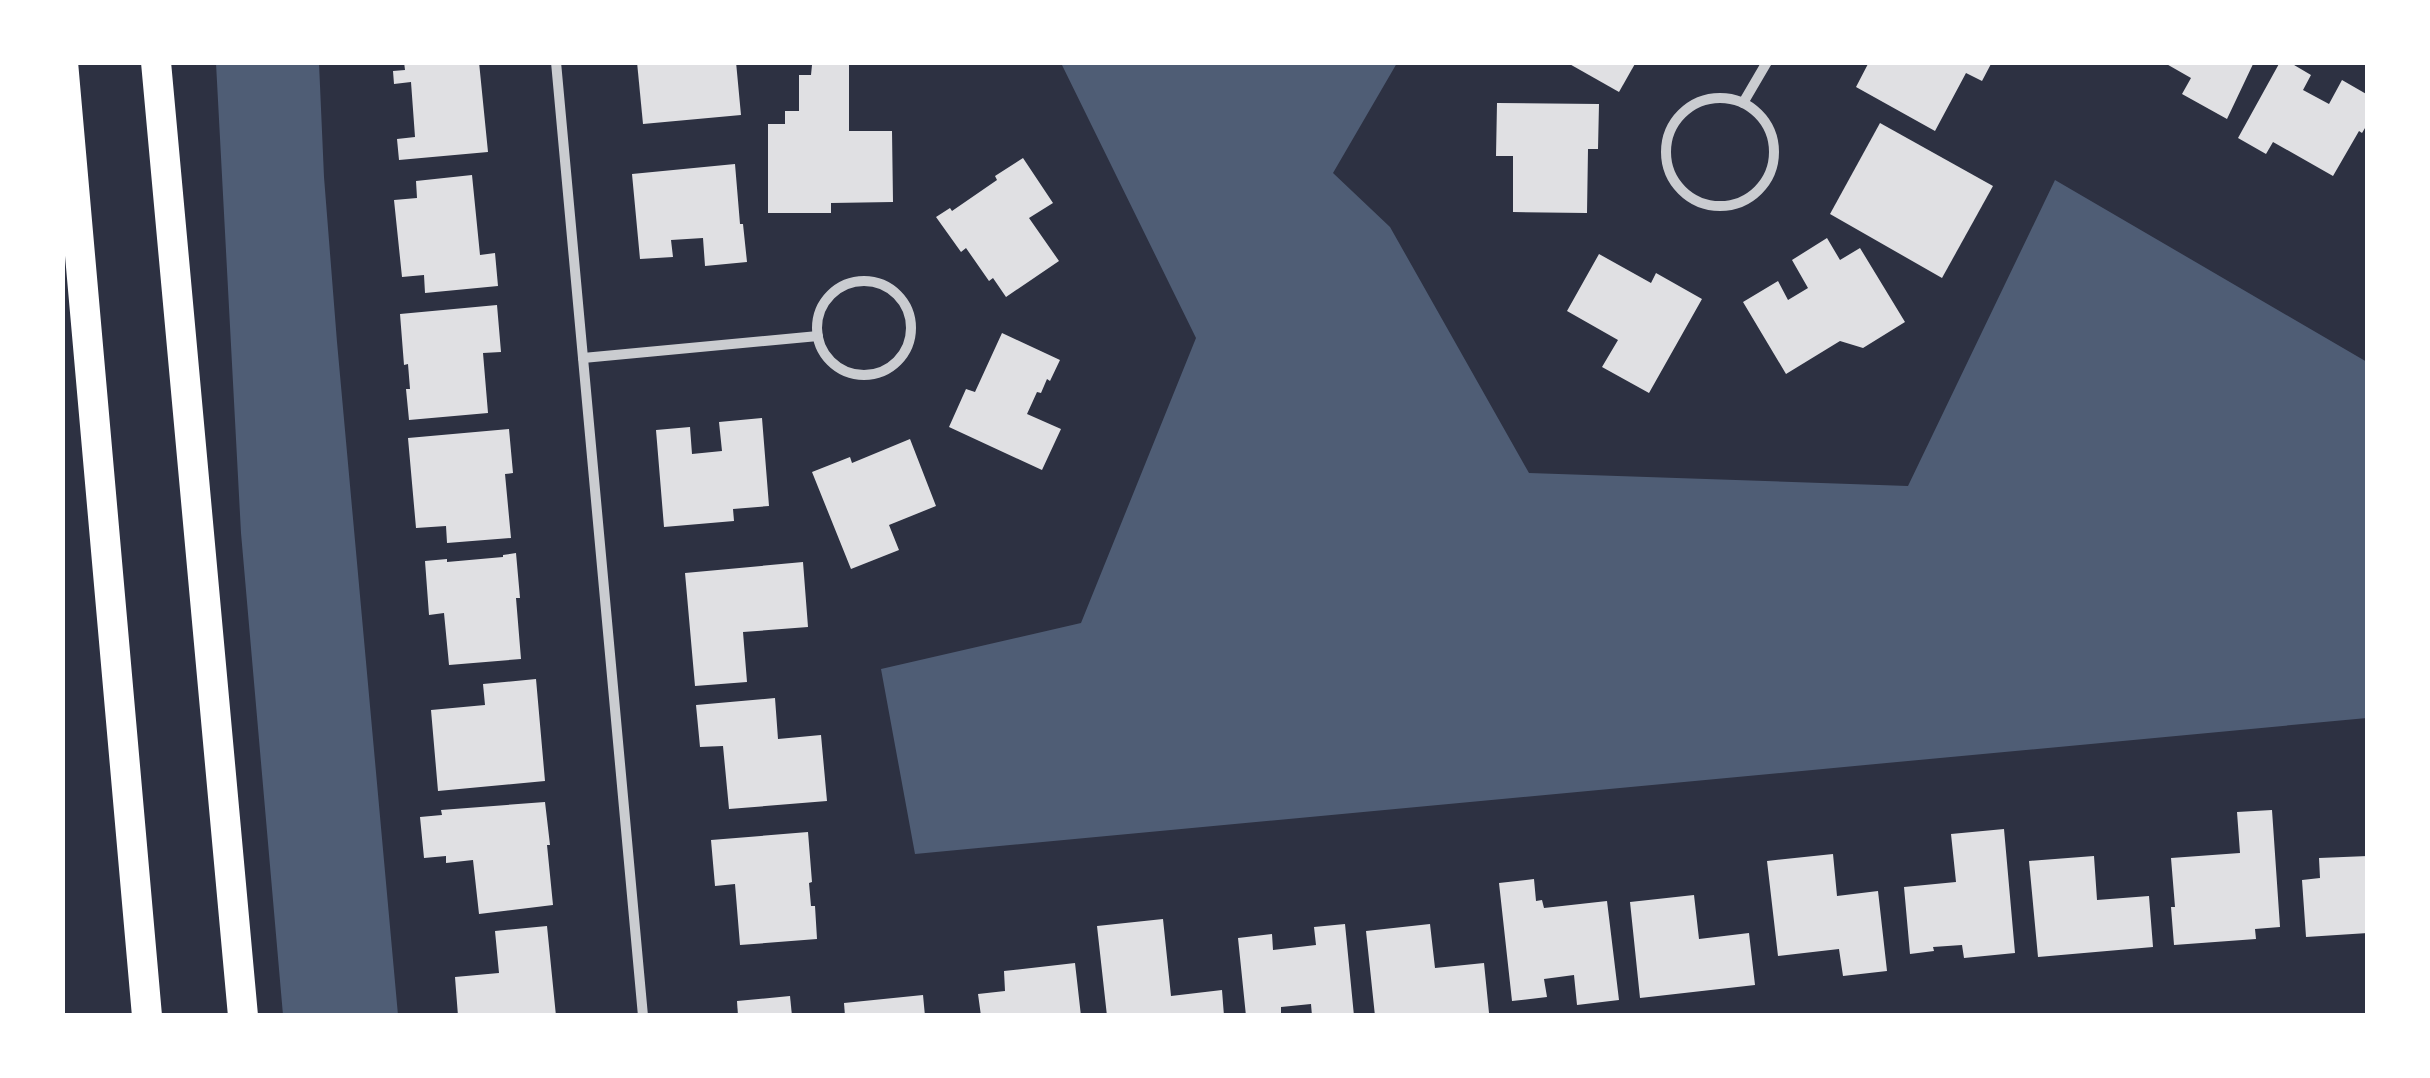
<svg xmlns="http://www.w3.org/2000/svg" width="2430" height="1078" viewBox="0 0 2430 1078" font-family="Mulish,sans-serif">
<rect width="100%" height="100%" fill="#2d3142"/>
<g fill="#4f5d75">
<polygon points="216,63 319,63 324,177 337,342 398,1015 283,1015 241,533"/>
<polygon points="1061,63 1397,63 1333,173 1390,227 1529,473 1908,486 2055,180 2367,362 2367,718 915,854 881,669 1081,623 1196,338"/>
</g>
<g fill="#e0e0e3">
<polygon points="404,62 479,62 488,152 399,160 397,139 415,137 411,82 394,84 393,71 405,70"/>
<polygon points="637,62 736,62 741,115 643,124"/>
<polygon points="1566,62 1636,62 1619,92"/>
<polygon points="1869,62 1992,62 1982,81 1966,73 1935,131 1856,87"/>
<polygon points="2163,62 2254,62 2227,119 2182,94 2191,78"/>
<polygon points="2280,62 2289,62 2311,75 2303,90 2329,104 2342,80 2368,95 2368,123 2362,133 2359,131 2333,176 2273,142 2266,154 2238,138"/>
<polygon points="849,64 849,131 892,131 893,202 831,203 831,213 768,213 768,124 785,124 785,111 799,111 799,75 811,75 812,65"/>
<polygon points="1497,103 1599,104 1598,149 1588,149 1587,213 1513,212 1513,156 1496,156"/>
<polygon points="1880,123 1993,186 1942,278 1830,214"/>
<polygon points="1023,158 1053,203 1029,218 1059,261 1006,297 993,278 989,281 966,248 961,252 936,217 950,208 952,211 997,180 995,176"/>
<polygon points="735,164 740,224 743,224 747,262 705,266 703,238 671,240 673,257 640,259 632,174"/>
<polygon points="472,175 480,255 495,253 498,286 425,293 424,275 402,277 394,200 417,198 416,181"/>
<polygon points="1827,238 1840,260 1860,248 1905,322 1863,348 1840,341 1786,374 1743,302 1778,281 1788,300 1808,288 1792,260"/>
<polygon points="1599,254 1651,283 1656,273 1702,299 1649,393 1602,367 1618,340 1567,311"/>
<polygon points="497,305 501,352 483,353 488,413 409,420 406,389 410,389 408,364 404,365 400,314"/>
<polygon points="1002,333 1060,360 1050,381 1047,379 1041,393 1037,392 1027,414 1061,429 1042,470 949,427 966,389 975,392"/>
<polygon points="762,418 769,506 733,509 734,521 664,527 656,430 690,427 692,454 722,451 719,422"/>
<polygon points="509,429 513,473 505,474 511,538 447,543 446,526 416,528 408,438"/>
<polygon points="910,439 936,506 889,525 899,550 851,569 812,472 850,457 852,463"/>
<polygon points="516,553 520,598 516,598 521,659 449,665 444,613 429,615 425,561 447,559 447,562 503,557 503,555"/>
<polygon points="803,562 808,627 743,632 747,682 695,686 685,573"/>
<polygon points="536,679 545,781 438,791 431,710 485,705 483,684"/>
<polygon points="775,698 778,739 821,735 827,801 729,809 723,746 700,747 696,705"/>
<polygon points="545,802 550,845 547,845 553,905 479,914 473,860 446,863 446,856 424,858 420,817 442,815 441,810"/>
<polygon points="2272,810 2280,927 2255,929 2256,939 2174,945 2171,907 2175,907 2171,858 2240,853 2237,812"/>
<polygon points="2004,829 2015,953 1964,958 1962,945 1933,947 1934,951 1910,954 1904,887 1956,882 1951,834"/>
<polygon points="808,832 812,882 809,883 811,906 815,906 817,939 740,945 735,884 715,886 711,840"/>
<polygon points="1833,854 1837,896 1878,891 1887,971 1843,976 1839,949 1778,956 1767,861"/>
<polygon points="2094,856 2097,900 2149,896 2153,947 2038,957 2029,861"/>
<polygon points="2368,856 2368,933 2306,937 2302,880 2320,878 2319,858"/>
<polygon points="1534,879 1536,901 1542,900 1544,908 1607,901 1619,1000 1577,1005 1574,975 1544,979 1547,997 1512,1001 1499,883"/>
<polygon points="1694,895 1699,939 1749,933 1755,985 1640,998 1630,902"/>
<polygon points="1163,919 1171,996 1222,990 1224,1016 1107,1016 1097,926"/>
<polygon points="1345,924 1354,1016 1312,1016 1311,1004 1281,1007 1281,1016 1246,1016 1238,938 1272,934 1273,950 1316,945 1314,927"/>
<polygon points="1430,924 1435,968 1484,963 1489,1013 1375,1016 1366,931"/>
<polygon points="547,926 556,1016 458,1016 455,977 499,973 495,931"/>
<polygon points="1075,963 1081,1016 981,1016 978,994 1005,991 1004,971"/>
<polygon points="923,995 925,1016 845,1016 844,1003"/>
<polygon points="790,996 792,1016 738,1016 737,1001"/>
</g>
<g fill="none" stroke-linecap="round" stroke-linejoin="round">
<g stroke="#caccd0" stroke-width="10">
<polyline points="556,62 643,1016"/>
<circle cx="1720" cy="152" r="54"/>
<polyline points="1743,103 1767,62"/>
<circle cx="864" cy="328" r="47"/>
<polyline points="583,358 818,336"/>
</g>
<g stroke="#fff" stroke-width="30">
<polyline points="63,62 147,1016"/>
<polyline points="156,62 243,1016"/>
</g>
</g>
<rect width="2430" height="1078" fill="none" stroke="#ffffff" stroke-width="130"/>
</svg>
